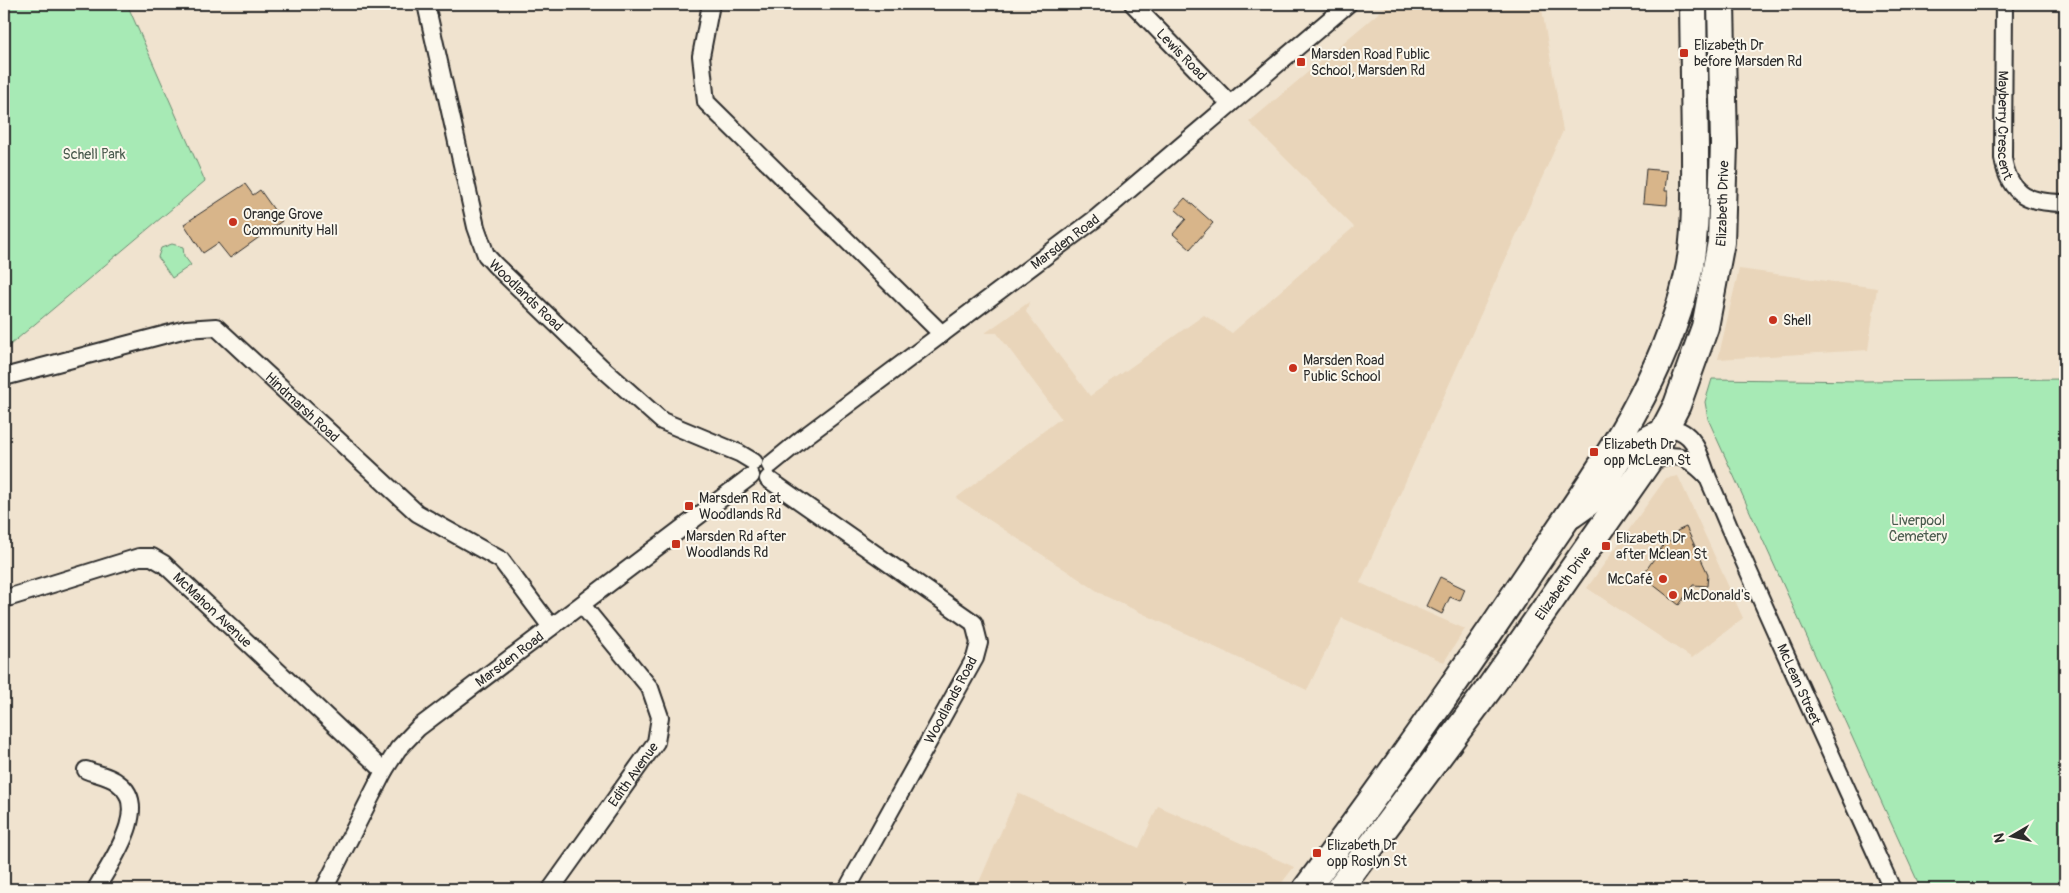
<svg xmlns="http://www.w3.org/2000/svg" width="2069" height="893" viewBox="0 0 2069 893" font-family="Pangolin,sans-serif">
<rect width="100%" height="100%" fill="#f0e3cf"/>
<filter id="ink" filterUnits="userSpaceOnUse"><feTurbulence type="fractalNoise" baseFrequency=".02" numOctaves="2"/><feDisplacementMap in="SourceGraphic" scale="10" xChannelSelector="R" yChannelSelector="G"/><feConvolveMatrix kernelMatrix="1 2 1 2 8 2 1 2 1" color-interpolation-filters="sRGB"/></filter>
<g filter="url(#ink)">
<g fill="#e9d5ba">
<polygon points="1389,4 1541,4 1563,131 1360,583 1465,629 1444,662 1342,618 1307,690 1105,596 956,498 1061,418 997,333 985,333 1029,302 1026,312 1090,396 1204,315 1232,333 1354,227 1249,122"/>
<polygon points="1739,269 1877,288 1868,350 1718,359"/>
<polygon points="1678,476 1743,618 1692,658 1587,588 1666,478"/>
<polygon points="1018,793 1139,848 1158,806 1294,867 1277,889 976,889"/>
</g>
<g fill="#a7eab5" stroke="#698a70">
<polygon points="4,4 127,4 205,181 4,350"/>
<polygon points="172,244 183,247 184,256 191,265 172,278 158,257 161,248"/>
<polygon points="1712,379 1864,381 2065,379 2065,889 1921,889 1708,419 1705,402"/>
</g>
<g fill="#d8b58a" stroke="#2b2b2b">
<polygon points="1646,169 1667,171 1665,191 1668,191 1667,205 1643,203"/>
<polygon points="245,184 253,195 260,190 282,221 230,258 218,243 203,253 184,224"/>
<polygon points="1185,198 1213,223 1190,249 1173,234 1186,219 1175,209"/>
<polygon points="1686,527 1708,574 1707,586 1693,585 1679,605 1642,576 1667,540 1670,542 1677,531"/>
<polygon points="1440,577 1465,589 1460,601 1450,597 1442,614 1426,606"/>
</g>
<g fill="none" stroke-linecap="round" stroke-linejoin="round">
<defs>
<g id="street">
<path id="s1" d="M 426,4 L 476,227 L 486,255 L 495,265 L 601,367 L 662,421 L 739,453 L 754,462"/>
<polyline points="711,4 701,56 706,102 942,334"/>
<path id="s2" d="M 1133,4 L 1230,104"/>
<path id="s3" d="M 2004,4 L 2003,158 C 2009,196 2030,203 2065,203"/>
<path id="s4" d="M 4,377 L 186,329 L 216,327 L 417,513 L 501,560 L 551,627"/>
<path d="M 1647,463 C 1675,452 1684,453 1706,475"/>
<path id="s5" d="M 770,465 L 803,438 L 1095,219 L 1348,4"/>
<polyline points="768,479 974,623 979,643 975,658 847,889"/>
<path id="s6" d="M 1574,519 C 1581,514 1589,509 1595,503 C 1619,476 1629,426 1672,429 C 1696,431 1701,461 1708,478 C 1715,494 1722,510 1729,527 C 1782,648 1838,769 1892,889"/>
<path id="s7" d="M 4,599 L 139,557 L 152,557 L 164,564 L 384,771"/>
<path d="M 86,770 C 96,774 110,776 118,783 C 152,807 110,863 96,889"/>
<path id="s8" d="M 324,889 L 384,771 L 398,749 L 418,728 L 751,476"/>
<path id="s9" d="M 551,889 L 656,742 L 660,717 L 650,688 L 582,605"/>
</g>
<g id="primary">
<path d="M 1306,889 C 1384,785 1459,678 1532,569 C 1593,479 1662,387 1687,279 C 1697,237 1695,192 1695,149 C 1694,101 1694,52 1693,4"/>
<path id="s10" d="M 1339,889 L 1491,686 L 1647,463 L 1677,405 L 1705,327 L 1721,242 L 1724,144 L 1721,4"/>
</g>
</defs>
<use href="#street" stroke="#2b2b2b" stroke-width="20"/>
<use href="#primary" stroke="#2b2b2b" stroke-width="30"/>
<use href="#street" stroke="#fbf7ec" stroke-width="16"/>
<use href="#primary" stroke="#fbf7ec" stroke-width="26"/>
</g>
</g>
<g fill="#c8321e" stroke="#fbf7ec" stroke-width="2">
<rect x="1679" y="48" width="10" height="10" rx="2.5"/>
<rect x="1296" y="57" width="10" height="10" rx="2.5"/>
<circle cx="233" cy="222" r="5"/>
<circle cx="1773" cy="320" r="5"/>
<circle cx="1293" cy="368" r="5"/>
<rect x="1589" y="447" width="10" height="10" rx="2.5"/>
<rect x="684" y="501" width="10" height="10" rx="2.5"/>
<rect x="671" y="539" width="10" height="10" rx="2.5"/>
<rect x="1601" y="541" width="10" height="10" rx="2.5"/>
<circle cx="1663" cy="579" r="5"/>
<circle cx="1673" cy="595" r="5"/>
<rect x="1312" y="848" width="10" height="10" rx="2.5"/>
</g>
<g text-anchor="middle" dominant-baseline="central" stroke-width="4" stroke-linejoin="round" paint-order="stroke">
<g font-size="14" fill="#2b2b2b" stroke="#fbf7ec" text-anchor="start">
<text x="1694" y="45">Elizabeth Dr<tspan x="1694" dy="16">before Marsden Rd</tspan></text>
<text x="1311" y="54">Marsden Road Public<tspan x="1311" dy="16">School, Marsden Rd</tspan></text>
<text x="243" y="214">Orange Grove<tspan x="243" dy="16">Community Hall</tspan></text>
<text x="1783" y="320">Shell</text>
<text x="1303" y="360">Marsden Road<tspan x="1303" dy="16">Public School</tspan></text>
<text x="1604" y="444">Elizabeth Dr<tspan x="1604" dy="16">opp McLean St</tspan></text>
<text x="699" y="498">Marsden Rd at<tspan x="699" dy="16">Woodlands Rd</tspan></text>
<text x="686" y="536">Marsden Rd after<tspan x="686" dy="16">Woodlands Rd</tspan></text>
<text x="1616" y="538">Elizabeth Dr<tspan x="1616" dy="16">after Mclean St</tspan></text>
<text x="1653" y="579" text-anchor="end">McCafé</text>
<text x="1683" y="595">McDonald's</text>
<text x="1327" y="845">Elizabeth Dr<tspan x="1327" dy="16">opp Roslyn St</tspan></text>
</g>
<g font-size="14" fill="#2b2b2b" stroke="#fbf7ec">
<text stroke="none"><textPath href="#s2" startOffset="70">Lewis Road</textPath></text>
<text stroke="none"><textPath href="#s3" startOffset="121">Mayberry Crescent</textPath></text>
<text stroke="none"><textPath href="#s10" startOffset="799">Elizabeth Drive</textPath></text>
<text stroke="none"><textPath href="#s5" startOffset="370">Marsden Road</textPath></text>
<text stroke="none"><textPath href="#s1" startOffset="315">Woodlands Road</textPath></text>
<text stroke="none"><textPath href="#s4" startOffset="336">Hindmarsh Road</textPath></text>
<text stroke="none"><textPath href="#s10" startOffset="379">Elizabeth Drive</textPath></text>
<text stroke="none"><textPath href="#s7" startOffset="235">McMahon Avenue</textPath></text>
<text stroke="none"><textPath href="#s8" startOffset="302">Marsden Road</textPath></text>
<text stroke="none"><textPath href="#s6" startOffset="429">McLean Street</textPath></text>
<text transform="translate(951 700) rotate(-62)">Woodlands Road</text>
<text stroke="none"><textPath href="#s9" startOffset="141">Edith Avenue</textPath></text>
</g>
<g font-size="14" fill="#4a5b4e" stroke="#fbf7ec">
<text x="94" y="154">Schell Park</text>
<text x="1918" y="520">Liverpool<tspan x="1918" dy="16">Cemetery</tspan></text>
</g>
</g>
<rect width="2069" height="893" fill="none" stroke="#fbf7ec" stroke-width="20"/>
<rect x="10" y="10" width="2049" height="873" fill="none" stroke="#2b2b2b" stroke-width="2" filter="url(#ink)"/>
<g transform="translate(2012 836) rotate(261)" stroke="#fbf7ec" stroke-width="4" paint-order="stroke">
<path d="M0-4L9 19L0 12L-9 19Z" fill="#2b2b2b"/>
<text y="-8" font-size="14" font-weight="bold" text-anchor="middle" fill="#2b2b2b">N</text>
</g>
</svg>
